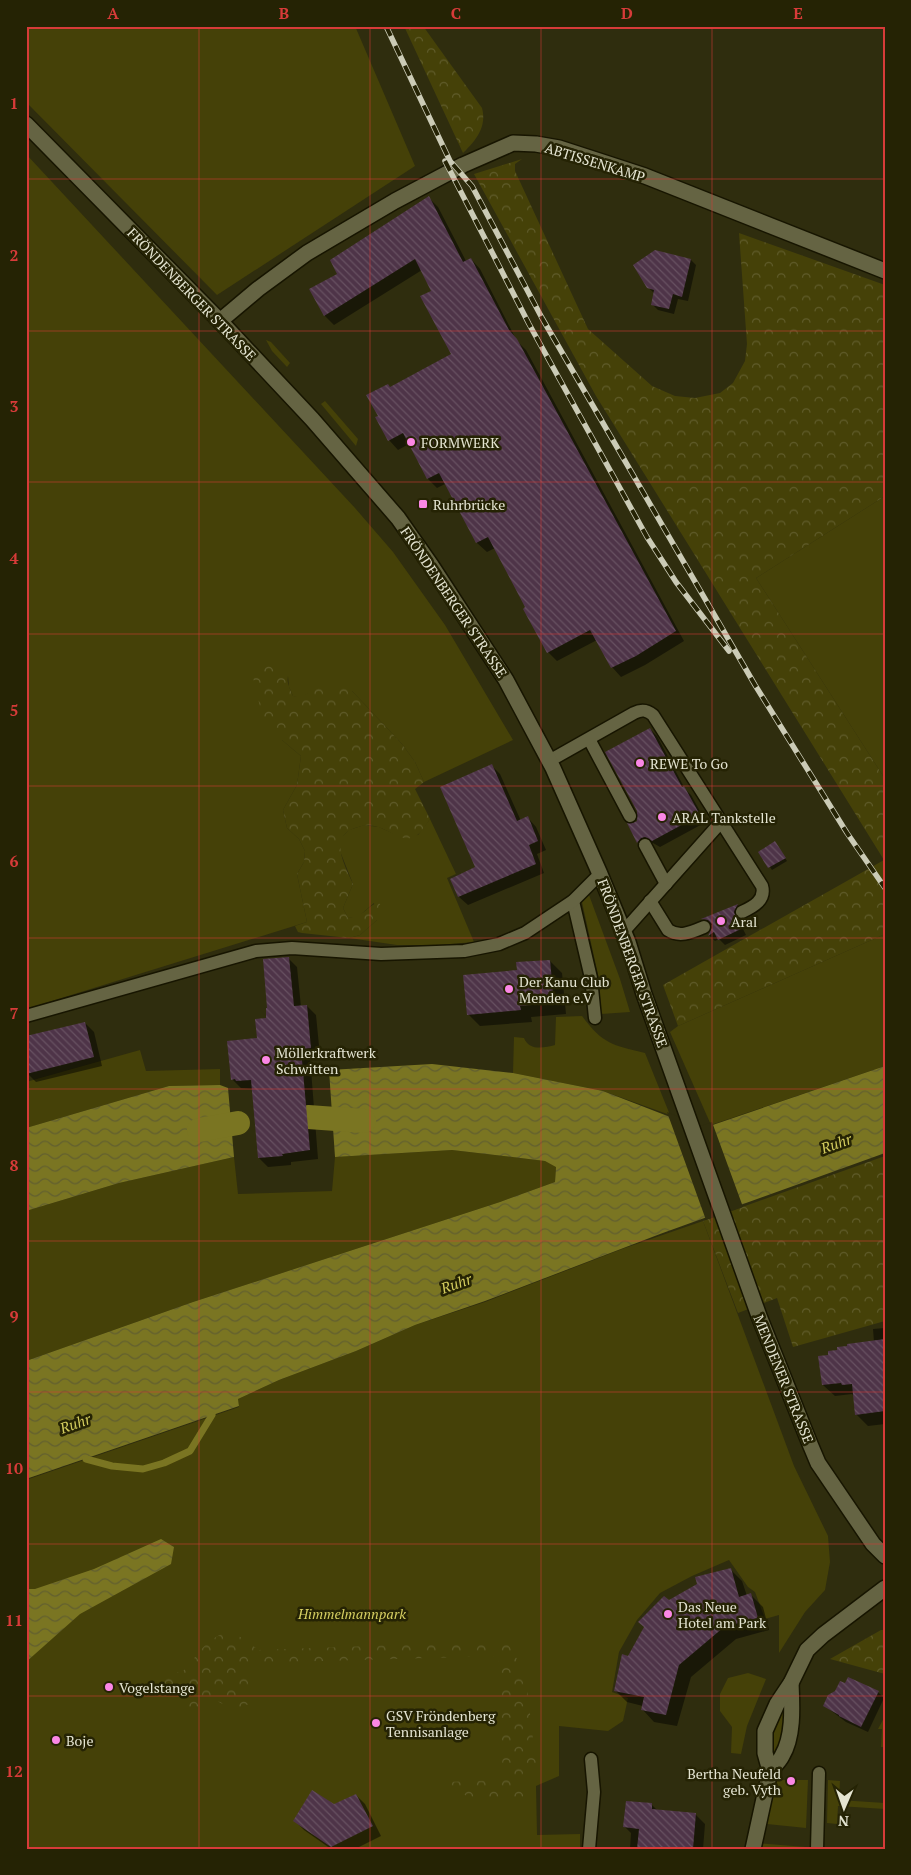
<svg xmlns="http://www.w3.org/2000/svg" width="911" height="1875" viewBox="0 0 911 1875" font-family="'PT Serif',serif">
<defs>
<pattern id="forest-crowns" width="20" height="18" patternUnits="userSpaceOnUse" patternTransform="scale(1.25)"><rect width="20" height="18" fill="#454108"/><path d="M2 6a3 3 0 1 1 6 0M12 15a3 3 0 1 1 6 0" fill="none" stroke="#605c2b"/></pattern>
<pattern id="water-waves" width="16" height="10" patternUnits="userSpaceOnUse" patternTransform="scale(1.25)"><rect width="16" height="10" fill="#7a7522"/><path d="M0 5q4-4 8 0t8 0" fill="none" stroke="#625f2f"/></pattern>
<pattern id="building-back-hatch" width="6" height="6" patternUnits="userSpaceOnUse" patternTransform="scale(1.25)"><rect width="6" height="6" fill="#4e3448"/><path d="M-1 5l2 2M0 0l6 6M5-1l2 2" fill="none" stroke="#675161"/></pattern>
</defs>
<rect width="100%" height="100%" fill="#2f2d0e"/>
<g fill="#454108">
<polygon points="26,26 355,26 415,166 217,295 26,102"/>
<polygon points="26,154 355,508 393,552 445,625 513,740 424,782 415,762 402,744 352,691 309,693 300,698 293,696 289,687 288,676 282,740 301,756 297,785 283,810 287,828 299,839 305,851 304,862 297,874 307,922 26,1009"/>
<polygon points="266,340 271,342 290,363 287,367 272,351"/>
<polygon points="325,401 358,439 356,446 321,404"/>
<polygon points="885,496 885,779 756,578"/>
<polygon points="430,819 456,874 447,878 474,942 439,945 397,945 349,938 360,935 377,920 374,903 358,917 348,918 343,908 353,884 340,851 340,839 349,830 364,825 379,827 399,836 418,835"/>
<polygon points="589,895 620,979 630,1012 601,1014 599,979 582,902"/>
<polygon points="885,934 885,1066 711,1125 670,1032 678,1026"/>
<path d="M 582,1016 C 603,1044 612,1045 645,1053 L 670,1115 L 603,1091 L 513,1073 L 514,1037 L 524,1038 C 529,1051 544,1048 555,1045 L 556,1017 Z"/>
<polygon points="140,1050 146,1071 220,1069 220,1085 169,1086 26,1128 26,1082"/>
<polygon points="452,1150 545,1161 556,1166 555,1182 500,1202 193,1302 26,1361 26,1211 119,1183 234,1157 238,1194 332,1191 335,1157"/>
<polygon points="703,1221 794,1466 828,1536 830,1562 825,1590 805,1612 779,1653 779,1615 765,1619 755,1592 748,1587 729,1560 692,1576 660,1593 637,1620 619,1652 612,1692 628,1698 623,1721 608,1731 559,1726 559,1776 536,1786 537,1835 580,1834 580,1849 26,1849 26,1480 239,1407 238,1399 279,1380 356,1351 415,1325 485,1302 622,1249"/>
<polygon points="748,1673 766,1679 747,1726 741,1754 731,1753 732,1727 720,1711 720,1694 728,1678"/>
<polygon points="791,1683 789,1738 770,1771 765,1753 777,1704"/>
<polygon points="885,1716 885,1747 881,1747 882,1729 878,1729"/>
<polygon points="768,1780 808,1780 806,1828 758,1823"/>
<polygon points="828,1780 840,1781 839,1800 885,1803 885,1809 838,1806 837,1824 827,1823"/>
<polygon points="754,1843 806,1847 805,1849 753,1849"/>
</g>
<g fill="url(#forest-crowns)">
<path d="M 404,26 L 423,26 L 482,108 C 487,127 476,140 463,153 Z"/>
<polygon points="522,159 515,164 515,171 588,329 652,386 675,396 695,398 720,393 733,383 745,361 747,344 739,233 885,285 885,496 756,578 885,779 885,934 678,1026 663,985 884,860 596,396 474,174"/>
<path d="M 273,664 L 280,665 C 288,678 287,684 293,696 L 300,697 L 324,685 L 338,686 L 352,691 L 402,744 L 415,762 L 424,782 L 415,789 L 430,819 C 425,826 420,836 411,838 C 399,840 389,830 378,827 C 369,824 363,825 355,828 C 328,837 345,866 353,884 L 343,908 L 348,918 C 366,916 368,904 379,903 L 383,909 L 382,915 L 377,920 L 360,935 L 349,938 L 302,933 L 298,932 L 295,926 L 307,922 L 297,874 L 304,862 L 305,851 L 299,839 L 287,828 L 283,810 L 297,785 L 301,756 L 282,740 L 263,720 L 253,677 L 264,666 Z"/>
<polygon points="885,1156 885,1321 793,1347 777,1298 738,1313 703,1221"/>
<polygon points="881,1630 885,1630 885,1674 830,1659"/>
<path d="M 233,1632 L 259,1650 L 506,1641 L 525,1672 L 533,1739 L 543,1767 L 523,1773 L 523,1800 L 470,1798 L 444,1782 L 503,1780 L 498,1656 L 250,1663 L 249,1704 L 234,1710 L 217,1701 L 196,1710 L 183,1706 L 162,1692 C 164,1668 176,1678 188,1667 C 191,1665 193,1660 195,1657 C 205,1644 216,1633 233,1632 Z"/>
</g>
<g fill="url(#water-waves)">
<polygon points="432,1064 513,1073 603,1091 701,1129 885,1066 885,1153 660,1234 485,1301 415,1325 356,1351 279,1380 238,1399 239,1406 26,1479 26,1361 193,1302 500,1202 555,1182 556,1167 545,1161 452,1150 335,1157 329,1070"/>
<polygon points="220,1085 228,1088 234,1157 119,1183 26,1211 26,1128 169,1086"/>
<polygon points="161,1539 174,1547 171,1564 80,1614 26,1662 26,1589 35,1589 94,1569"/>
</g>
<polygon fill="#2f2d0e" points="667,1112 701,1126 712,1122 743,1207 706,1220"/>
<g fill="#0007">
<polygon points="429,198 438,207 466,261 471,259 480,269 517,341 526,350 684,641 645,665 621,677 612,667 597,640 557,661 548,652 527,608 495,548 487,552 477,543 445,484 437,488 428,479 409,444 398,450 389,440 388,385 391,388 453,355 433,291 422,270 334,325 325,316 311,289 339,274"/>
<polygon points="691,260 696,265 688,301 678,299 674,314 658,310 652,304 655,294 648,287"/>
<polygon points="650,729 657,736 685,789 691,795 706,822 660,847 653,843 648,845 645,849 638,842 629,825 638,821"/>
<polygon points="491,765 500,774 521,821 528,818 536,827 546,850 537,854 544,873 468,905 459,897 477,867"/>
<polygon points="777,846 787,861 772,870 760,852"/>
<polygon points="738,905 743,911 739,917 740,920 748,926 743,929 746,935 725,945 719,939 715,941 709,935 713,929 713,925 709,925 704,920"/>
<polygon points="288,958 297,967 301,1007 307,1006 316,1015 320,1056 310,1057 318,1159 291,1162 291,1165 268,1167 259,1158 253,1089 241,1088 232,1079 258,1039 268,1019"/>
<polygon points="550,961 562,973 566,1014 531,1017 532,1022 480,1026 468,1014 518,971"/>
<polygon points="85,1023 94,1032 102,1066 36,1082 27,1073"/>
<polygon points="885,1328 885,1424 868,1426 856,1414 854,1396 852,1394 835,1396 823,1385 829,1356 874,1342 873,1329"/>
<polygon points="730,1569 742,1581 747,1596 751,1595 763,1607 769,1630 736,1639 691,1677 677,1726 654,1722 643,1710 643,1706 627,1702 615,1690 629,1657 669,1602"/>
<polygon points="846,1685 878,1692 884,1698 868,1732 846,1722 825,1706"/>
<polygon points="356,1795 365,1804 381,1836 355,1849 331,1849 304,1830 295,1821"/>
<polygon points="652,1805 658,1811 696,1815 705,1824 703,1849 630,1849 631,1833 625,1827"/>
</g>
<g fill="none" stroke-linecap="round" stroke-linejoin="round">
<polyline stroke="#7a7522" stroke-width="7" points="86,1459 112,1466 143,1469 164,1463 190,1451 212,1415"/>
<g stroke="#7a7522" stroke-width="24">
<polyline points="308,1117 364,1121"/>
<polyline points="199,1130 238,1123"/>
</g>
</g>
<g fill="url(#building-back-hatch)">
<polygon points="429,196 463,262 471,258 509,330 517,339 676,631 636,656 611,668 590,630 547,653 523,609 525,607 488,537 476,543 439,473 427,479 403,433 388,441 375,417 378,416 366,395 388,384 390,387 451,354 420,296 431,291 415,259 324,316 309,289 337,274 330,260"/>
<polygon points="655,250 691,259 682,297 673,294 669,309 651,305 654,290 647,288 633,265"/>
<polygon points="650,728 682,787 684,786 700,815 652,841 645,837 641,838 637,843 627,823 633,823 637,821 637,811 605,752"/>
<polygon points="492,764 517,821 528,816 538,841 529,845 536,864 458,897 450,879 475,867 440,787"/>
<polygon points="775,841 786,858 768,868 758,852"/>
<polygon points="738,904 734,912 737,918 743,920 738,923 741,929 718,940 714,932 708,936 712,928 712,924 708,920 701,919"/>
<polygon points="289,957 294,1006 307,1005 311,1048 301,1049 310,1150 282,1154 283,1156 258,1158 251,1080 236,1081 235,1079 231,1080 227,1041 257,1038 255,1019 266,1018 266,1008 267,1008 263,959"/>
<polygon points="550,960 554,1003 520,1006 521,1010 467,1015 463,975 517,970 516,962"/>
<polygon points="85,1022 94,1057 26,1074 26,1036"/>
<polygon points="885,1339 885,1411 855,1415 852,1384 842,1385 841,1383 822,1385 818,1356 828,1355 828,1351 837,1350 837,1347 847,1346 847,1344"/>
<polygon points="731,1568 739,1597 751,1593 758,1618 724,1627 679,1665 666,1715 641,1710 644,1697 614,1691 622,1654 628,1656 644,1627 638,1622 664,1596 669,1600 697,1584 695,1577"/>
<polygon points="848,1677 879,1691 861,1727 839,1716 839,1715 823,1706 828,1695 835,1691 840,1681 845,1683"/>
<polygon points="312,1790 334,1804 356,1794 373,1826 331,1847 293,1821"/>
<polygon points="626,1801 652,1803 652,1809 696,1813 693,1849 637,1849 639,1829 623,1827"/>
</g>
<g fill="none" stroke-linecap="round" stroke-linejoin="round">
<defs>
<g id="lane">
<polyline points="589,739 630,816"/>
<path d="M 549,761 L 634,713 C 642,709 647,710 653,715 L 762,886 C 766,900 753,907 742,912"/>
<polyline points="645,845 666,884"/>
<polyline points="573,901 591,978 595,1018"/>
<path d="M 650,901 L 668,930 C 680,938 692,932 704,927"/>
<polyline points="624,931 721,822"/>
<polyline points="26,1016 256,951 292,948 381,954 464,951 499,944 525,933 573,901 600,874"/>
<polyline points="589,1849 594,1792 591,1759"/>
<polyline points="817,1849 819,1773"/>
</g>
<g id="street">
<polyline points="220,321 258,289 307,253 395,201 463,165 513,143 536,144 559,148 596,160 645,176 885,271"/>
<path d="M 770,1771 C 774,1766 779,1762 782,1756 C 794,1736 792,1706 791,1683"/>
<polyline points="753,1849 770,1771 765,1753 765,1731 777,1704 791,1683 807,1650 823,1635 885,1588"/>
</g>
<polyline id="secondary" points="26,124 220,321 312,419 398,518 431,565 506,680 553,768 600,874 628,942 644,994 759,1316 810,1444 818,1463 873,1544 885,1556"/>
</defs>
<use href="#lane" stroke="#171500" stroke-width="15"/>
<use href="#street" stroke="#171500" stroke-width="18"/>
<use href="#secondary" stroke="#171500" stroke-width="18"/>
<use href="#lane" stroke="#656443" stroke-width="12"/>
<use href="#street" stroke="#656443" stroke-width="15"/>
<use href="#secondary" stroke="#656443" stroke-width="15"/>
<defs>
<g id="rail">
<polyline points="386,26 450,161 472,186 542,318 755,685 847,833 885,888"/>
<polyline points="445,161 529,324 647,537 676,582 729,651"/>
</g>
</defs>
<use href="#rail" stroke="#cbcbb6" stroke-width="5.5"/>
<use href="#rail" stroke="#252304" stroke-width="4" stroke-dasharray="11" stroke-linecap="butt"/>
</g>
<path fill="none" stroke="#d73b39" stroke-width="1" stroke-opacity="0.55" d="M 199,26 L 199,1849M 370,26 L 370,1849M 541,26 L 541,1849M 712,26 L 712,1849M 26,179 L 885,179M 26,331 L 885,331M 26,482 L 885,482M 26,634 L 885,634M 26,786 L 885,786M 26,938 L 885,938M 26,1089 L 885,1089M 26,1241 L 885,1241M 26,1392 L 885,1392M 26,1544 L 885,1544M 26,1696 L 885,1696"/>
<g fill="#fb87e5" stroke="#252304" stroke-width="2">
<circle cx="411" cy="442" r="5"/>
<rect x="418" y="499" width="10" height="10" rx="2.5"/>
<circle cx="640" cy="763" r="5"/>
<circle cx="662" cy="817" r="5"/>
<circle cx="721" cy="921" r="5"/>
<circle cx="509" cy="989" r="5"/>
<circle cx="266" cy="1060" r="5"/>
<circle cx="668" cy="1614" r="5"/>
<circle cx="109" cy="1687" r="5"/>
<circle cx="376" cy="1723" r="5"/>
<circle cx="56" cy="1740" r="5"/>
<circle cx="791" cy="1781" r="5"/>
</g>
<g text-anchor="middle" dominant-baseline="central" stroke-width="5" stroke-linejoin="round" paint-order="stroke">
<g font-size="14" fill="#e4e4d1" stroke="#252304">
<text transform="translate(595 162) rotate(17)">ABTISSENKAMP</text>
<text transform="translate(192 294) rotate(46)">FRÖNDENBERGER STRASSE</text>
<text transform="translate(454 602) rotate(56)">FRÖNDENBERGER STRASSE</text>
<text transform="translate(633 963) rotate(70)">FRÖNDENBERGER STRASSE</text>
<text transform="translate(784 1379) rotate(68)">MENDENER STRASSE</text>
</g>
<g font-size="14" fill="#e4e4d1" stroke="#252304" text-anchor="start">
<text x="421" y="442">FORMWERK</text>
<text x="433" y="504">Ruhrbrücke</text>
<text x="650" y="763">REWE To Go</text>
<text x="672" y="817">ARAL Tankstelle</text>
<text x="731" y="921">Aral</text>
<text x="519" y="981">Der Kanu Club<tspan x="519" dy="16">Menden e.V</tspan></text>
<text x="276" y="1052">Möllerkraftwerk<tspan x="276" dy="16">Schwitten</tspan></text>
<text x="678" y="1606">Das Neue<tspan x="678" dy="16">Hotel am Park</tspan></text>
<text x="119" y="1687">Vogelstange</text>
<text x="386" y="1715">GSV Fröndenberg<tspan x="386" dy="16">Tennisanlage</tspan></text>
<text x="66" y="1740">Boje</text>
<text x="781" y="1773" text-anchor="end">Bertha Neufeld<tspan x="781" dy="16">geb. Vyth</tspan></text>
</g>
<g font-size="14" font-style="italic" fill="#d7d062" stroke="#252304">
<text x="352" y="1613">Himmelmannpark</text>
</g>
<g font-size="15" font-style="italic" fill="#d2cb5d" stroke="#252304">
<text transform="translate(836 1143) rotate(-20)">Ruhr</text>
<text transform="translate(456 1283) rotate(-20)">Ruhr</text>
<text transform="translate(75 1423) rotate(-20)">Ruhr</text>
</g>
</g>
<rect width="911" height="1875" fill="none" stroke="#252304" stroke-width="55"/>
<g transform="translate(844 1808) rotate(182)" stroke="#252304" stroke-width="4" paint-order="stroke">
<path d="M0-4L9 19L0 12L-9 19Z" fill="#e4e4d1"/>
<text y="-8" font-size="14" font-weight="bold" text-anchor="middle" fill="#e4e4d1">N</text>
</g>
<rect x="28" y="28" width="856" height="1820" fill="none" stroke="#d73b39" stroke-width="2"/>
<g font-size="16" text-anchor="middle" font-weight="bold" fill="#d73b39">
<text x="113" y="19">A</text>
<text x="284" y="19">B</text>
<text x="456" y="19">C</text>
<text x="627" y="19">D</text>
<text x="798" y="19">E</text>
<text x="14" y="109">1</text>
<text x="14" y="261">2</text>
<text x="14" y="412">3</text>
<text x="14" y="564">4</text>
<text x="14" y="716">5</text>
<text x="14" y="867">6</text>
<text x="14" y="1019">7</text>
<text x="14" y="1171">8</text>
<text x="14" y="1322">9</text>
<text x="14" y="1474">10</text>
<text x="14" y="1626">11</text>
<text x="14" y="1777">12</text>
</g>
</svg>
